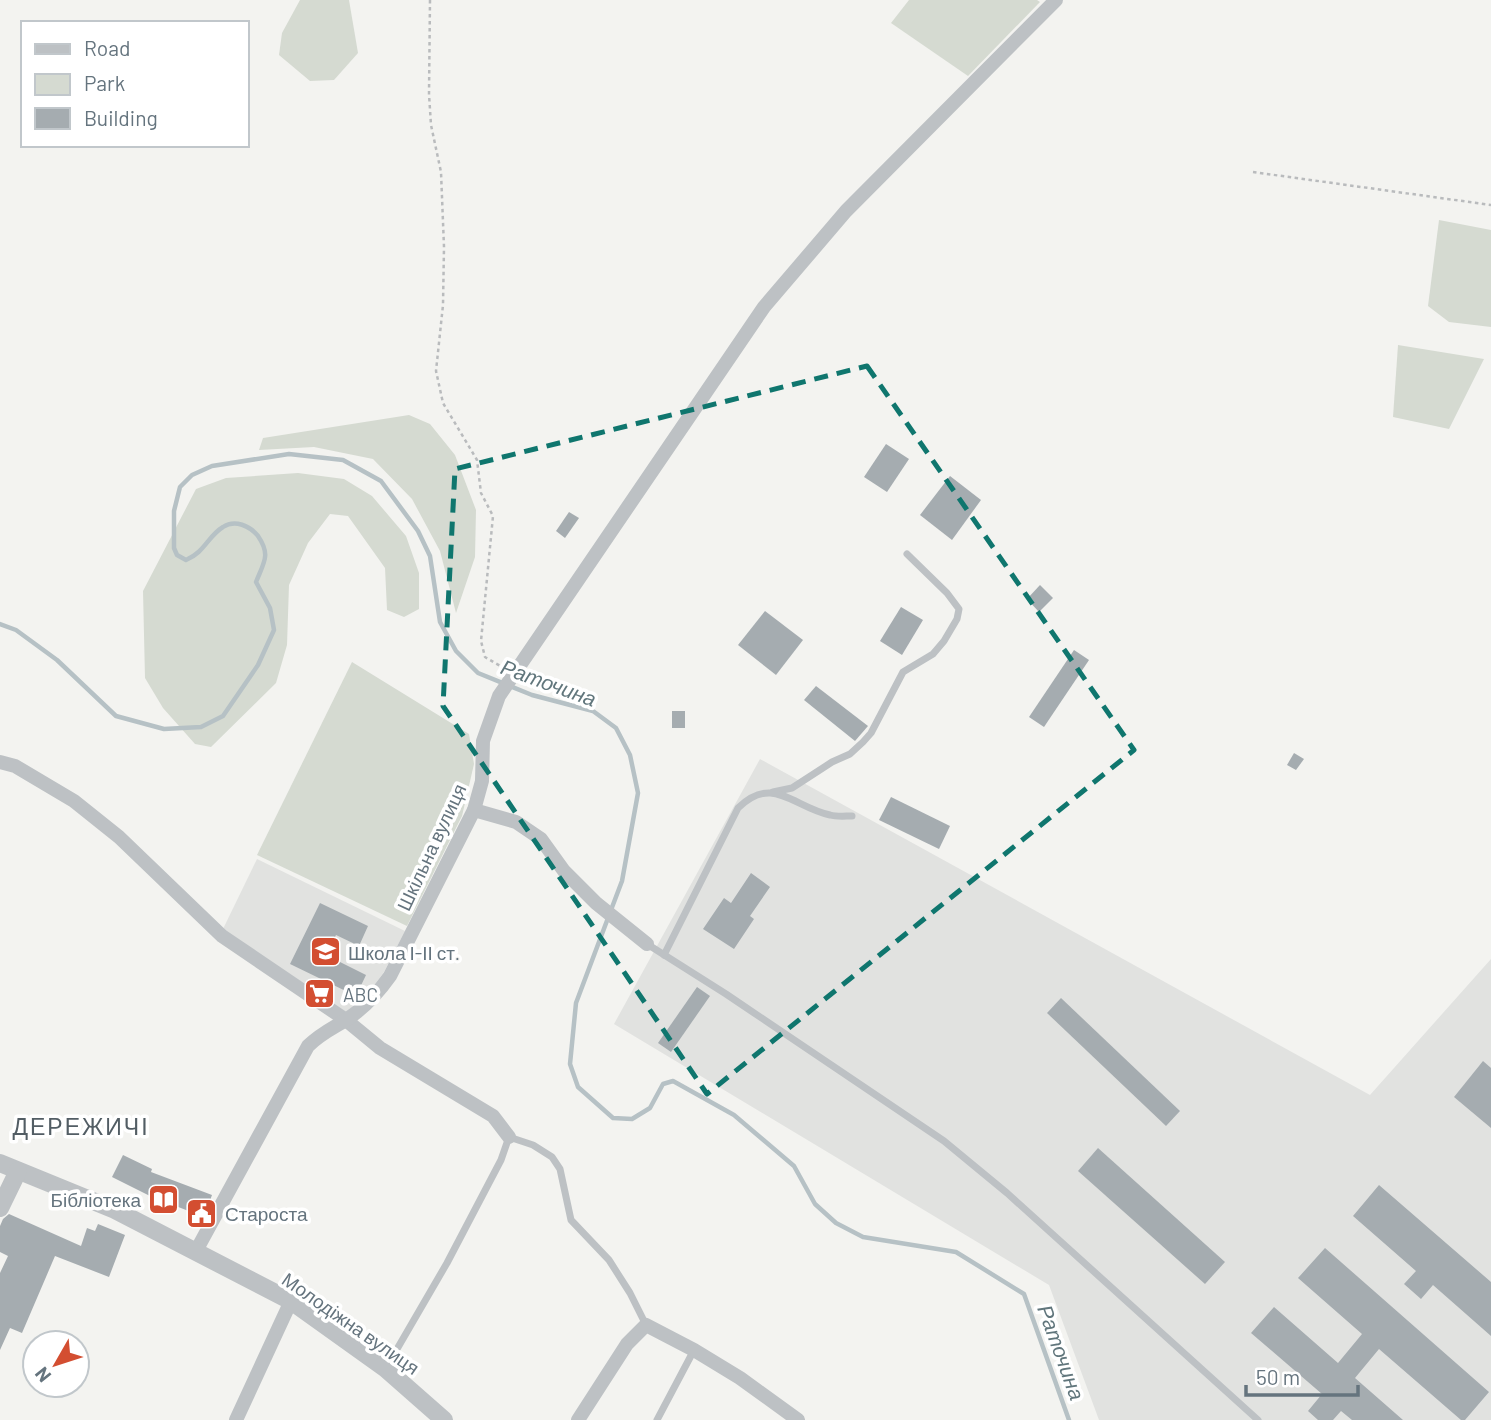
<svg xmlns="http://www.w3.org/2000/svg" width="1491" height="1420" viewBox="0 0 1491 1420" font-family="Barlow,sans-serif">
<rect width="100%" height="100%" fill="#f3f3f0"/>
<g fill="#e1e2e0">
<polygon points="760,759 1370,1095 1491,959 1491,1420 1099,1420 1049,1285 614,1024"/>
<polygon points="257,859 405,931 384,972 368,994 346,1012 223,929"/>
</g>
<g fill="#d5dad1">
<polygon points="300,0 349,0 358,53 334,80 310,81 279,55 282,33"/>
<polygon points="909,0 1037,0 1040,2 968,76 891,23"/>
<polygon points="1439,220 1491,230 1491,327 1449,322 1428,306"/>
<polygon points="1398,345 1484,359 1449,429 1393,417"/>
<polygon points="409,415 430,424 455,455 476,510 475,557 456,613 440,551 412,499 373,459 314,447 259,450 263,438"/>
<polygon points="298,473 344,479 372,496 406,536 419,573 419,609 404,617 387,610 385,568 348,516 330,514 308,543 289,585 287,645 276,683 211,747 195,744 163,708 145,678 143,591 196,489 226,478"/>
<polygon points="352,662 469,734 474,764 462,816 407,926 257,855"/>
</g>
<g fill="none" stroke-linecap="round" stroke-linejoin="round">
<g stroke="#b6c1c5" stroke-width="4.5">
<path d="M 0,624 L 16,630 L 57,660 L 116,716 L 164,729 L 201,727 L 223,716 L 258,665 L 274,630 L 270,608 L 256,582 C 264,562 271,555 258,536 C 250,526 235,519 223,527 C 208,536 205,552 186,560 L 177,555 L 174,548 L 174,511 L 180,487 L 192,475 L 212,466 L 289,454 L 343,460 L 381,481 L 418,531 L 430,556 L 440,622 L 456,651 L 478,673 L 532,695 L 593,711 L 616,728 L 630,755 L 638,793 L 622,881 L 611,910"/>
<polyline points="608,918 576,1003 570,1064 578,1087 613,1118 632,1119 650,1108 663,1084 673,1081 734,1115 794,1166 815,1204 836,1223 863,1237 956,1252 1024,1294 1069,1420"/>
</g>
</g>
<g fill="#a5acb0">
<polygon points="886,444 909,459 887,492 864,477"/>
<polygon points="950,476 981,500 952,540 920,515"/>
<polygon points="569,512 579,518 565,538 556,531"/>
<polygon points="1040,585 1053,598 1039,612 1027,599"/>
<polygon points="901,607 923,620 902,655 880,641"/>
<polygon points="765,611 803,640 776,675 738,645"/>
<polygon points="1074,650 1089,660 1044,727 1029,717"/>
<polygon points="816,686 868,726 855,741 804,700"/>
<rect x="672" y="711" width="13" height="17"/>
<polygon points="1294,753 1304,759 1296,770 1287,765"/>
<polygon points="891,797 950,826 939,849 879,820"/>
<polygon points="751,873 770,887 750,916 754,919 734,949 703,929 724,898 731,903"/>
<polygon points="320,903 368,926 359,946 336,935 326,955 366,975 356,996 290,964"/>
<polygon points="697,987 710,996 671,1052 658,1043"/>
<polygon points="1061,998 1180,1111 1166,1126 1047,1013"/>
<polygon points="1483,1061 1491,1068 1491,1128 1454,1097"/>
<polygon points="1098,1148 1225,1262 1205,1284 1078,1171"/>
<polygon points="123,1155 152,1169 151,1172 212,1195 204,1217 150,1196 112,1177"/>
<polygon points="1379,1185 1491,1282 1491,1336 1433,1285 1421,1299 1404,1284 1416,1271 1353,1216"/>
<polygon points="9,1214 81,1246 87,1228 95,1231 98,1224 125,1235 109,1277 55,1256 22,1333 10,1328 0,1350 0,1273 8,1256 0,1252 0,1226 3,1219"/>
<polygon points="1325,1248 1489,1392 1465,1420 1461,1420 1379,1349 1355,1378 1403,1420 1352,1420 1341,1411 1333,1420 1318,1420 1308,1411 1322,1394 1251,1333 1274,1307 1338,1363 1362,1334 1298,1278"/>
</g>
<g fill="none" stroke-linecap="round" stroke-linejoin="round">
<g stroke="#b9bbbd" stroke-width="2.5" stroke-dasharray="3.5 3.5" stroke-linecap="butt">
<polyline points="430,0 429,94 431,125 441,172 444,247 443,305 436,371 443,403 477,460 481,493 493,516 481,641 485,657 502,667"/>
<polyline points="1253,172 1491,205"/>
</g>
<g stroke="#bdc1c4" stroke-width="7">
<polyline points="773,792 792,788 832,762 850,754 863,742 871,733 903,672 933,654 944,641 957,619 959,609 947,593 907,554"/>
<polyline points="647,944 726,994 944,1141 1007,1193 1258,1420"/>
<path d="M 664,955 L 738,808 C 773,774 793,807 830,815 C 837,817 845,816 852,816"/>
<polyline points="386,1368 447,1263 501,1160 509,1137 533,1145 552,1157 560,1169 571,1220 609,1260 630,1293 646,1325"/>
<polyline points="657,1420 694,1350"/>
</g>
<g stroke="#bdc1c4" stroke-width="14">
<polyline points="0,762 15,766 74,801 119,837 222,936 346,1020 380,1048 493,1116 509,1137"/>
<polyline points="474,810 516,822 541,839 564,871 596,903 647,944"/>
<path d="M 196,1251 L 308,1046 C 320,1034 331,1029 346,1020 C 364,1008 378,993 390,976 L 474,810 L 482,781 L 483,741 L 499,696 L 764,307 L 846,211 L 1056,0"/>
<polyline points="236,1420 291,1301"/>
<polyline points="578,1420 627,1344 646,1325 694,1350 740,1378 798,1420"/>
</g>
<g stroke="#bdc1c4" stroke-width="18">
<polyline points="0,1163 115,1210 291,1301 386,1369 444,1420"/>
<polyline points="0,1208 18,1171"/>
</g>
</g>
<path fill="none" stroke="#0f766e" stroke-width="5" stroke-dasharray="14 9" stroke-linejoin="round" d="M 867,366 L 1134,750 L 707,1094 L 443,706 L 455,469 Z"/>
<defs>
<symbol id="school-square" viewBox="-11 -11 22 22"><rect x="-9" y="-9" width="18" height="18" rx="4" fill="#d34e31" stroke="#fff"/><path d="M0-5L7-2L0 1L-7-2ZM-4 1L0 2.5L4 1V4Q0 6-4 4Z" fill="#fff"/></symbol>
<symbol id="supermarket-square" viewBox="-11 -11 22 22"><rect x="-9" y="-9" width="18" height="18" rx="4" fill="#d34e31" stroke="#fff"/><path d="M-6-5.5h2.5l.6 2H6L4.5 2H-2.5L-4.4-4H-6ZM-1.5 3.2a1.3 1.3 0 1 0 .1 0ZM3 3.2a1.3 1.3 0 1 0 .1 0Z" fill="#fff"/></symbol>
<symbol id="library-square" viewBox="-11 -11 22 22"><rect x="-9" y="-9" width="18" height="18" rx="4" fill="#d34e31" stroke="#fff"/><path d="M-6-4Q-3-5.5-.7-3.5V5Q-3 3-6 4ZM6-4Q3-5.5 .7-3.5V5Q3 3 6 4Z" fill="#fff"/></symbol>
<symbol id="civic-square" viewBox="-11 -11 22 22"><rect x="-9" y="-9" width="18" height="18" rx="4" fill="#d34e31" stroke="#fff"/><path d="M-.6-6.5H3V-4.5H.6V-3L4-1V1h2V6H-6V1h2V-1L-.6-3ZM-1.2 2.5V6h2.4V2.5Z" fill="#fff"/></symbol>
</defs>
<g fill-rule="evenodd">
<use href="#school-square" x="308" y="934" width="35" height="35"/>
<use href="#supermarket-square" x="302" y="976" width="35" height="35"/>
<use href="#library-square" x="146" y="1182" width="35" height="35"/>
<use href="#civic-square" x="184" y="1196" width="35" height="35"/>
</g>
<g text-anchor="middle" dominant-baseline="central" stroke-width="7" stroke-linejoin="round" paint-order="stroke">
<g font-size="19" fill="#65747e" stroke="#fff">
<text transform="translate(431 847) rotate(-65)">Шкільна вулиця</text>
<text transform="translate(351 1323) rotate(35)">Молодіжна вулиця</text>
</g>
<g font-size="19" fill="#65747e" stroke="#fff" text-anchor="start">
<text x="348" y="952">Школа І-ІІ ст.</text>
<text x="343" y="994">ABC</text>
<text x="141" y="1199" text-anchor="end">Бібліотека</text>
<text x="225" y="1213">Староста</text>
</g>
<g font-size="21" font-style="italic" fill="#61767c" stroke="#fff">
<text transform="translate(549 682) rotate(20)">Раточина</text>
<text transform="translate(1062 1352) rotate(70)">Раточина</text>
</g>
<g font-size="23" letter-spacing="2" fill="#525d64" stroke="#fff">
<text x="81" y="1126">ДЕРЕЖИЧІ</text>
</g>
</g>
<rect x="21" y="21" width="228" height="126" fill="#ffffff" stroke="#c1c7cb" stroke-width="2"/>
<rect x="35" y="44" width="35" height="10" fill="#bdc1c4" stroke="#c1c7cb" stroke-width="2"/>
<text x="84" y="56" font-size="21" fill="#65747e">Road</text>
<rect x="35" y="74" width="35" height="21" fill="#d5dad1" stroke="#c1c7cb" stroke-width="2"/>
<text x="84" y="91" font-size="21" fill="#65747e">Park</text>
<rect x="35" y="108" width="35" height="21" fill="#a5acb0" stroke="#c1c7cb" stroke-width="2"/>
<text x="84" y="126" font-size="21" fill="#65747e">Building</text>
<g transform="translate(56 1364) rotate(231)"><circle r="33" fill="#ffffff" stroke="#c1c7cb" stroke-width="2"/>
<path d="M0-5L12 26L0 18L-12 26Z" fill="#d34e31"/>
<text y="-10" font-size="19" font-weight="bold" text-anchor="middle" fill="#65747e">N</text>
</g>
<path d="M1246 1385v10h112v-10" fill="none" stroke="#65747e" stroke-width="3.5"/>
<text x="1256" y="1385" font-size="21" fill="#65747e" stroke="#ffffff" stroke-width="5" paint-order="stroke">50 m</text>
</svg>
